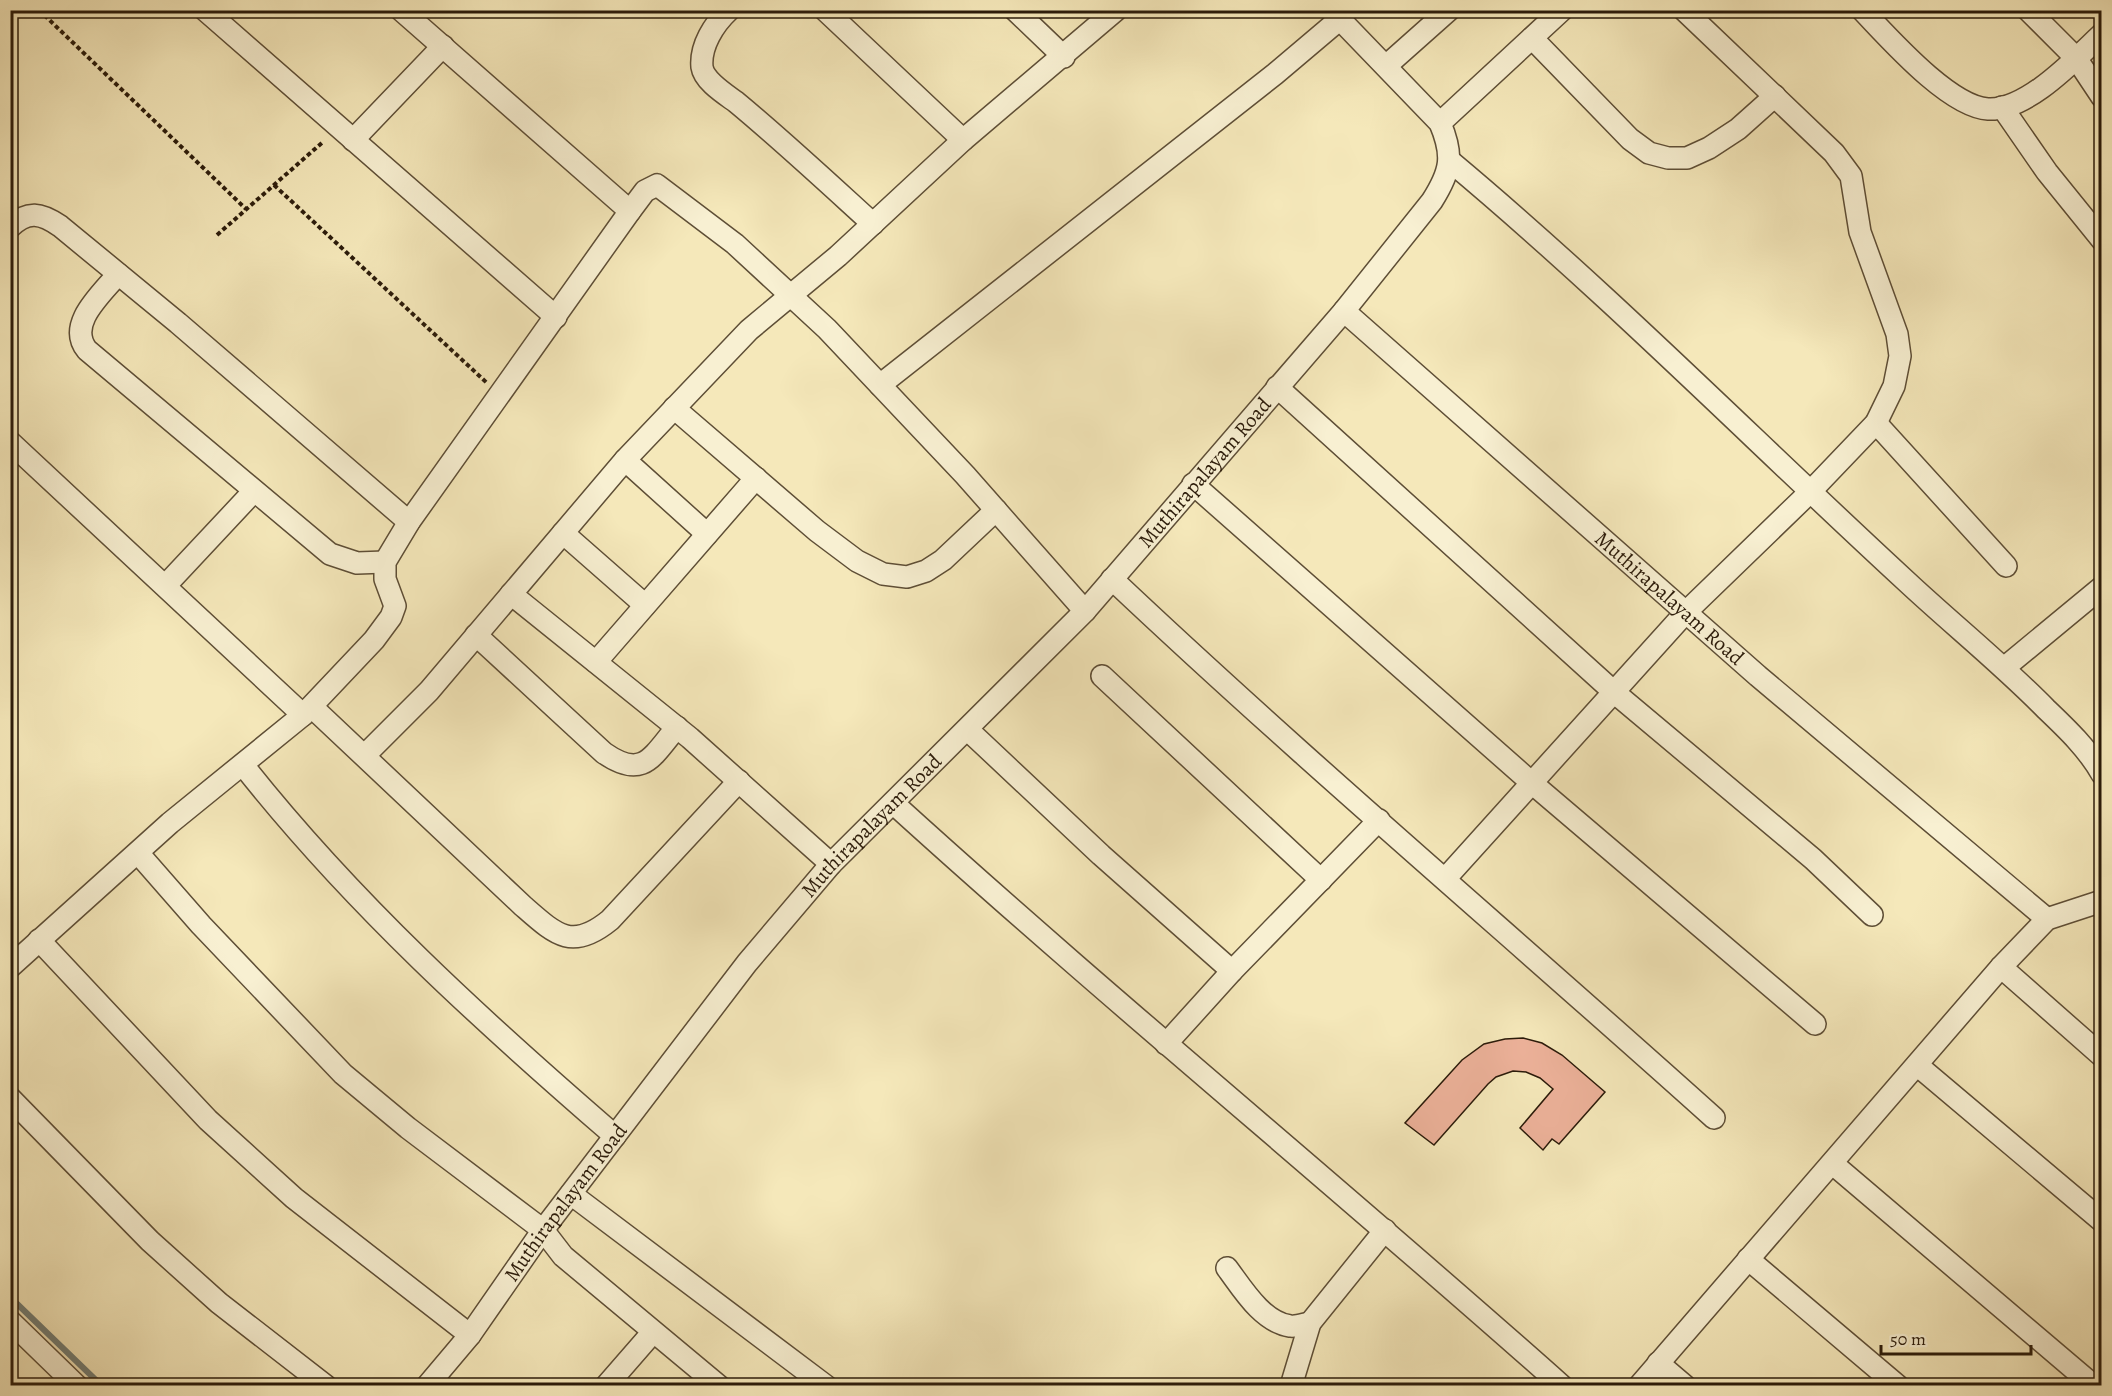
<svg xmlns="http://www.w3.org/2000/svg" width="2112" height="1396" viewBox="0 0 2112 1396" font-family="Alegreya,serif">
<rect width="100%" height="100%" fill="#f5e8ba"/>
<filter id="stains"><feTurbulence type="fractalNoise" baseFrequency=".00333" numOctaves="4"/><feColorMatrix values="0 0 0 0 .2 0 0 0 0 .09 0 0 0 0 .02 0 0 0 .5 -.17"/></filter>
<radialGradient id="worn" r=".72"><stop offset=".6" stop-color="#630" stop-opacity="0"/><stop offset="1" stop-color="#630" stop-opacity=".3"/></radialGradient>
<g fill="none" stroke-linecap="round" stroke-linejoin="round">
<polyline stroke="#717d74" stroke-width="6" points="10,1297 102,1386"/>
</g>
<polygon fill="#ecb199" stroke="#2b1b0a" stroke-width="1.5" points="1523,1038 1542,1043 1562,1055 1605,1092 1559,1144 1552,1139 1543,1150 1520,1128 1553,1089 1540,1078 1526,1072 1513,1071 1496,1077 1488,1084 1434,1145 1405,1123 1462,1060 1484,1044 1505,1039"/>
<g fill="none" stroke-linecap="round" stroke-linejoin="round">
<defs>
<g id="minor">
<polyline points="205,10 556,317"/>
<polyline points="401,10 630,211"/>
<path d="M 729,10 C 714,24 700,46 702,67 C 704,81 725,94 736,102 C 783,141 828,183 873,224"/>
<polyline points="825,10 963,140"/>
<polyline points="1015,10 1064,57"/>
<path d="M 1862,10 C 1888,37 1949,107 1988,109 C 2027,111 2075,59 2102,34"/>
<polyline points="2028,10 2076,58 2102,97"/>
<polyline points="1532,38 1630,139 1649,153 1668,158 1687,158 1709,148 1738,129 1775,96"/>
<polyline points="1386,66 1449,10"/>
<polyline points="2002,107 2047,172 2102,240"/>
<polyline points="1440,123 1562,10"/>
<polyline points="353,140 443,46"/>
<path d="M 1450,161 C 1609,294 1754,441 1906,581 C 1952,624 2002,664 2046,709 C 2067,729 2088,749 2102,774"/>
<path d="M 10,227 C 28,210 41,213 60,226 L 178,323 L 409,522"/>
<path d="M 118,274 C 102,294 66,324 87,350 L 330,554 L 357,563 L 385,562"/>
<path id="s1" d="M 1344,311 L 1758,676 L 2047,919"/>
<polyline points="880,385 1275,74 1340,19"/>
<polyline points="1277,387 1615,693 1813,859 1872,915"/>
<polyline points="674,408 817,531 857,561 883,574 907,577 926,571 943,560 996,510"/>
<polyline points="1876,423 2006,566"/>
<polyline points="10,442 303,715"/>
<polyline points="625,460 707,534"/>
<polyline points="1193,484 1533,784 1815,1024"/>
<polyline points="563,533 645,605"/>
<path d="M 1112,579 C 1308,764 1514,938 1714,1118"/>
<polyline points="166,585 254,491"/>
<polyline points="511,594 690,738 831,864"/>
<path d="M 476,635 L 604,753 C 643,780 652,757 677,727"/>
<polyline points="596,662 756,478"/>
<polyline points="2004,668 2102,587"/>
<polyline points="1102,676 1321,880"/>
<path d="M 312,707 L 523,906 C 556,935 572,951 610,920 L 739,781"/>
<polyline points="968,730 1101,855 1232,971"/>
<polyline points="365,755 429,691 625,460 749,330 838,256 963,140 1116,10"/>
<path d="M 243,765 C 352,903 482,1021 615,1136"/>
<path d="M 893,803 C 1112,1002 1341,1189 1562,1386"/>
<polyline points="138,853 201,925 343,1074 408,1128 543,1230 563,1256 719,1386"/>
<polyline points="1445,879 1686,612 1810,492 1876,423 1894,386 1900,356 1897,334 1860,232 1851,176 1834,153 1684,10"/>
<polyline points="39,940 208,1120 294,1198 470,1335"/>
<polyline points="10,967 170,823 303,715 374,640 391,617 395,606 385,579 385,562 409,522 630,211 645,191 657,185 735,244 827,329 965,475 1085,611"/>
<polyline points="2001,967 2102,1056"/>
<polyline points="1166,1044 1232,971 1379,820"/>
<polyline points="1917,1065 2102,1221"/>
<polyline points="10,1098 150,1241 219,1303 326,1386"/>
<polyline points="1833,1164 2094,1386"/>
<polyline points="571,1194 826,1386"/>
<polyline points="1748,1259 1898,1386"/>
<path d="M 1227,1268 C 1242,1288 1262,1322 1290,1326 C 1296,1327 1304,1324 1310,1323"/>
<polyline points="10,1321 77,1386"/>
<polyline points="1658,1363 1685,1386"/>
<path id="s2" d="M 427,1386 L 470,1335 L 543,1230 L 747,963 L 831,864 L 1085,611 L 1344,311 L 1432,201 C 1451,171 1454,156 1440,123 L 1331,10"/>
<polyline points="606,1386 653,1332"/>
<polyline points="1291,1386 1310,1323 1385,1230"/>
<polyline points="1639,1386 2001,967 2047,919 2102,901"/>
</g>
</defs>
<use href="#minor" stroke="#5e4e36" stroke-width="24"/>
<g stroke="#2b1b0a" stroke-width="4" stroke-dasharray="4.5 3" stroke-linecap="butt">
<polyline points="39,10 246,209"/>
<polyline points="274,185 487,383"/>
<polyline points="217,235 324,141"/>
</g>
<use href="#minor" stroke="#f8f0d2" stroke-width="21"/>
</g>
<g text-anchor="middle" dominant-baseline="central" stroke-width="4.5" stroke-linejoin="round" paint-order="stroke">
<g font-size="21" fill="#2b1b0a" stroke="#f8f0d2">
<text stroke="none"><textPath href="#s2" startOffset="1202">Muthirapalayam Road</textPath></text>
<text stroke="none"><textPath href="#s1" startOffset="434">Muthirapalayam Road</textPath></text>
<text stroke="none"><textPath href="#s2" startOffset="716">Muthirapalayam Road</textPath></text>
<text stroke="none"><textPath href="#s2" startOffset="230">Muthirapalayam Road</textPath></text>
</g>
</g>
<rect width="2112" height="1396" fill="none" stroke="#f5e8ba" stroke-width="36"/>
<rect x="12" y="12" width="2088" height="1372" fill="none" stroke="#2b1b0a" stroke-width="3"/>
<rect x="18" y="18" width="2076" height="1360" fill="none" stroke="#2b1b0a" stroke-width="1.5"/>
<path d="M1881 1345v9h150v-9" fill="none" stroke="#2b1b0a" stroke-width="3"/>
<text x="1890" y="1345" font-size="18" fill="#2b1b0a" stroke="#f8f0d2" stroke-width="4.5" paint-order="stroke">50 m</text>
<rect width="100%" height="100%" filter="url(#stains)"/>
<rect width="100%" height="100%" fill="url(#worn)"/>
</svg>
